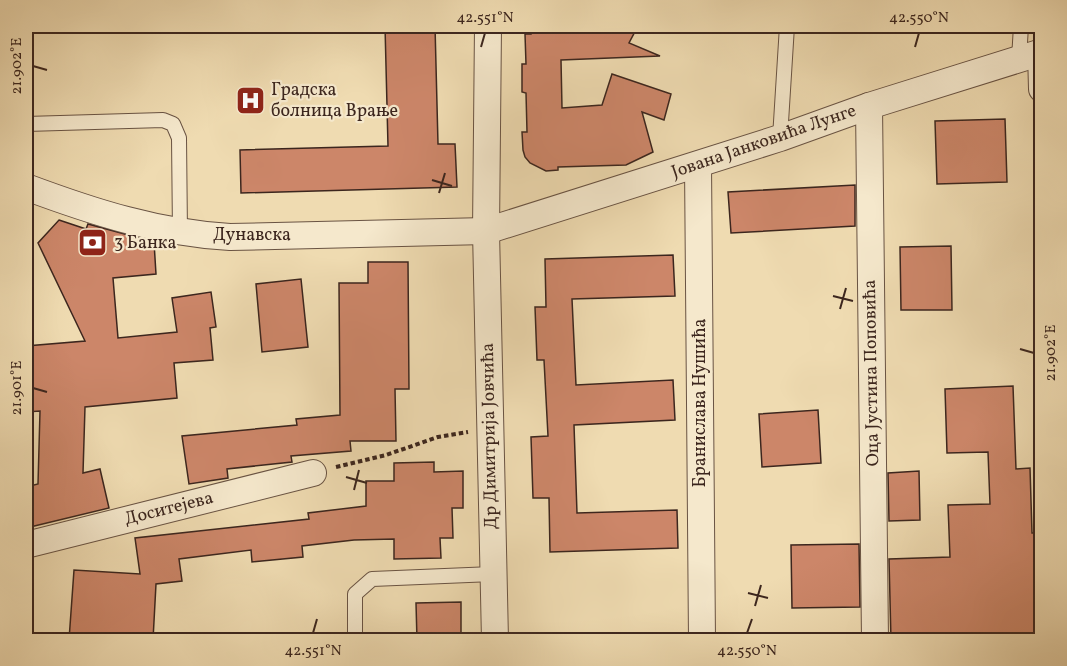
<svg xmlns="http://www.w3.org/2000/svg" width="1067" height="666" viewBox="0 0 1067 666" font-family="Vollkorn,serif">
<rect width="100%" height="100%" fill="#efdbb1"/>
<filter id="stains"><feTurbulence type="fractalNoise" baseFrequency=".00333" numOctaves="4"/><feColorMatrix values="0 0 0 0 .2 0 0 0 0 .09 0 0 0 0 .02 0 0 0 .5 -.17"/></filter>
<radialGradient id="worn" r=".72"><stop offset=".6" stop-color="#630" stop-opacity="0"/><stop offset="1" stop-color="#630" stop-opacity=".3"/></radialGradient>
<g fill="#cc8669" stroke="#3c261e" stroke-width="1.5">
<polygon points="385,26 435,26 438,144 455,144 457,187 241,193 240,150 388,146"/>
<polygon points="531,26 638,26 629,43 660,56 561,60 562,108 602,105 612,74 671,94 664,120 642,112 653,152 626,165 558,167 558,170 546,171 530,163 525,157 523,150 522,132 527,132 526,93 522,92 522,64 526,64 525,34 531,34"/>
<polygon points="1005,119 1007,182 937,184 935,121"/>
<polygon points="855,185 855,226 731,233 728,192"/>
<polygon points="59,220 86,229 88,224 154,242 156,274 113,278 118,338 177,332 172,298 211,292 216,327 210,328 213,360 174,363 177,398 85,407 83,473 100,469 109,508 26,528 26,487 38,484 40,411 26,412 26,346 85,341 38,243"/>
<polygon points="951,246 952,310 901,310 900,247"/>
<polygon points="673,255 675,296 572,299 576,385 673,380 675,420 574,425 577,513 677,510 678,548 550,552 549,498 533,498 531,437 548,436 544,360 537,360 535,307 546,307 545,259"/>
<polygon points="368,262 408,262 409,389 395,389 396,441 350,441 351,451 291,456 292,462 227,469 228,478 189,484 182,436 297,425 296,419 340,415 339,283 368,283"/>
<polygon points="301,279 308,347 262,352 256,284"/>
<polygon points="1013,386 1016,469 1030,468 1032,533 1037,533 1040,640 891,640 889,559 950,557 948,505 990,504 988,452 947,453 945,389"/>
<polygon points="818,410 821,463 762,467 759,414"/>
<polygon points="434,462 434,472 463,471 463,508 452,508 453,538 440,538 441,558 394,559 394,539 354,540 302,546 303,557 252,562 251,550 179,559 182,581 156,584 153,640 69,640 74,570 140,574 135,538 309,519 308,513 366,506 366,481 394,481 394,463"/>
<polygon points="919,471 920,520 889,521 888,473"/>
<polygon points="859,544 860,607 792,608 791,545"/>
<polygon points="461,602 461,640 417,640 416,603"/>
</g>
<g fill="none" stroke-linecap="round" stroke-linejoin="round">
<defs>
<g id="service">
<polyline points="1019,59 1021,26"/>
<polyline points="26,124 163,120 173,124 179,138 180,233"/>
<polyline points="780,138 787,26"/>
<polyline points="355,640 355,594 372,579 493,574"/>
</g>
<g id="minor">
<polyline points="488,26 486,231 495,640"/>
<polyline points="1041,52 1042,89"/>
<polyline points="869,106 875,640"/>
<polyline points="698,165 702,640"/>
<path d="M 26,187 C 93,212 158,233 230,237 L 486,231 L 780,138 L 869,106 L 1042,52"/>
<polyline points="26,545 313,473"/>
</g>
</defs>
<use href="#service" stroke="#695343" stroke-width="16"/>
<use href="#minor" stroke="#695343" stroke-width="28"/>
<polyline stroke="#3c261e" stroke-width="4" stroke-dasharray="4.5 3" stroke-linecap="butt" points="336,467 386,455 438,437 468,432"/>
<use href="#service" stroke="#f5e8cc" stroke-width="14"/>
<use href="#minor" stroke="#f5e8cc" stroke-width="26"/>
</g>
<path fill="none" stroke="#3c261e" stroke-width="2" d="M 481,47 L 485,33M 915,47 L 919,33M 33,66 L 47,70M 432,180 L 452,186M 439,193 L 445,173M 833,296 L 853,301M 840,309 L 846,288M 1020,349 L 1034,353M 33,388 L 47,392M 346,477 L 367,483M 354,490 L 359,470M 748,593 L 768,598M 755,606 L 761,585M 313,633 L 317,619M 747,633 L 752,619"/>
<defs>
<symbol id="hospital-square" viewBox="-11 -11 22 22"><rect x="-9" y="-9" width="18" height="18" rx="4" fill="#8f2418" stroke="#f5e8cc"/><path d="M-5-5h3v3.5h4V-5h3V5h-3V1.5h-4V5h-3Z" fill="#fff"/></symbol>
<symbol id="bank-square" viewBox="-11 -11 22 22"><rect x="-9" y="-9" width="18" height="18" rx="4" fill="#8f2418" stroke="#f5e8cc"/><path d="M-6-4H6V4H-6ZM0-2.3a2.3 2.3 0 1 0 0 4.6a2.3 2.3 0 1 0 0-4.6Z" fill="#fff"/></symbol>
</defs>
<g fill-rule="evenodd">
<use href="#hospital-square" x="234" y="84" width="33" height="33"/>
<use href="#bank-square" x="76" y="226" width="33" height="33"/>
</g>
<g text-anchor="middle" dominant-baseline="central" stroke-width="4.5" stroke-linejoin="round" paint-order="stroke">
<g font-size="18" fill="#3c261e" stroke="#f5e8cc" text-anchor="start">
<text x="271" y="90">Градска<tspan x="271" dy="21">болница Врање</tspan></text>
<text x="114" y="243">3 Банка</text>
</g>
<g font-size="18" fill="#3c261e" stroke="#f5e8cc">
<text transform="translate(764 142) rotate(-19)">Јована Јанковића Лунге</text>
<text x="252" y="235">Дунавска</text>
<text transform="translate(872 373) rotate(-91)">Оца Јустина Поповића</text>
<text transform="translate(700 403) rotate(-90)">Бранислава Нушића</text>
<text transform="translate(490 436) rotate(-91)">Др Димитрија Јовчића</text>
<text transform="translate(169 509) rotate(-14)">Доситејева</text>
</g>
</g>
<rect width="1067" height="666" fill="none" stroke="#efdbb1" stroke-width="66"/>
<rect x="33" y="33" width="1001" height="600" fill="none" stroke="#3c261e" stroke-width="2"/>
<g font-size="15" text-anchor="middle" fill="#3c261e">
<text x="485" y="22">42.551°N</text>
<text x="919" y="22">42.550°N</text>
<text transform="translate(16 66) rotate(-90)" y="5">21.902°E</text>
<text transform="translate(1050 353) rotate(-90)" y="5">21.902°E</text>
<text transform="translate(16 388) rotate(-90)" y="5">21.901°E</text>
<text x="313" y="655">42.551°N</text>
<text x="747" y="655">42.550°N</text>
</g>
<rect width="100%" height="100%" filter="url(#stains)"/>
<rect width="100%" height="100%" fill="url(#worn)"/>
</svg>
